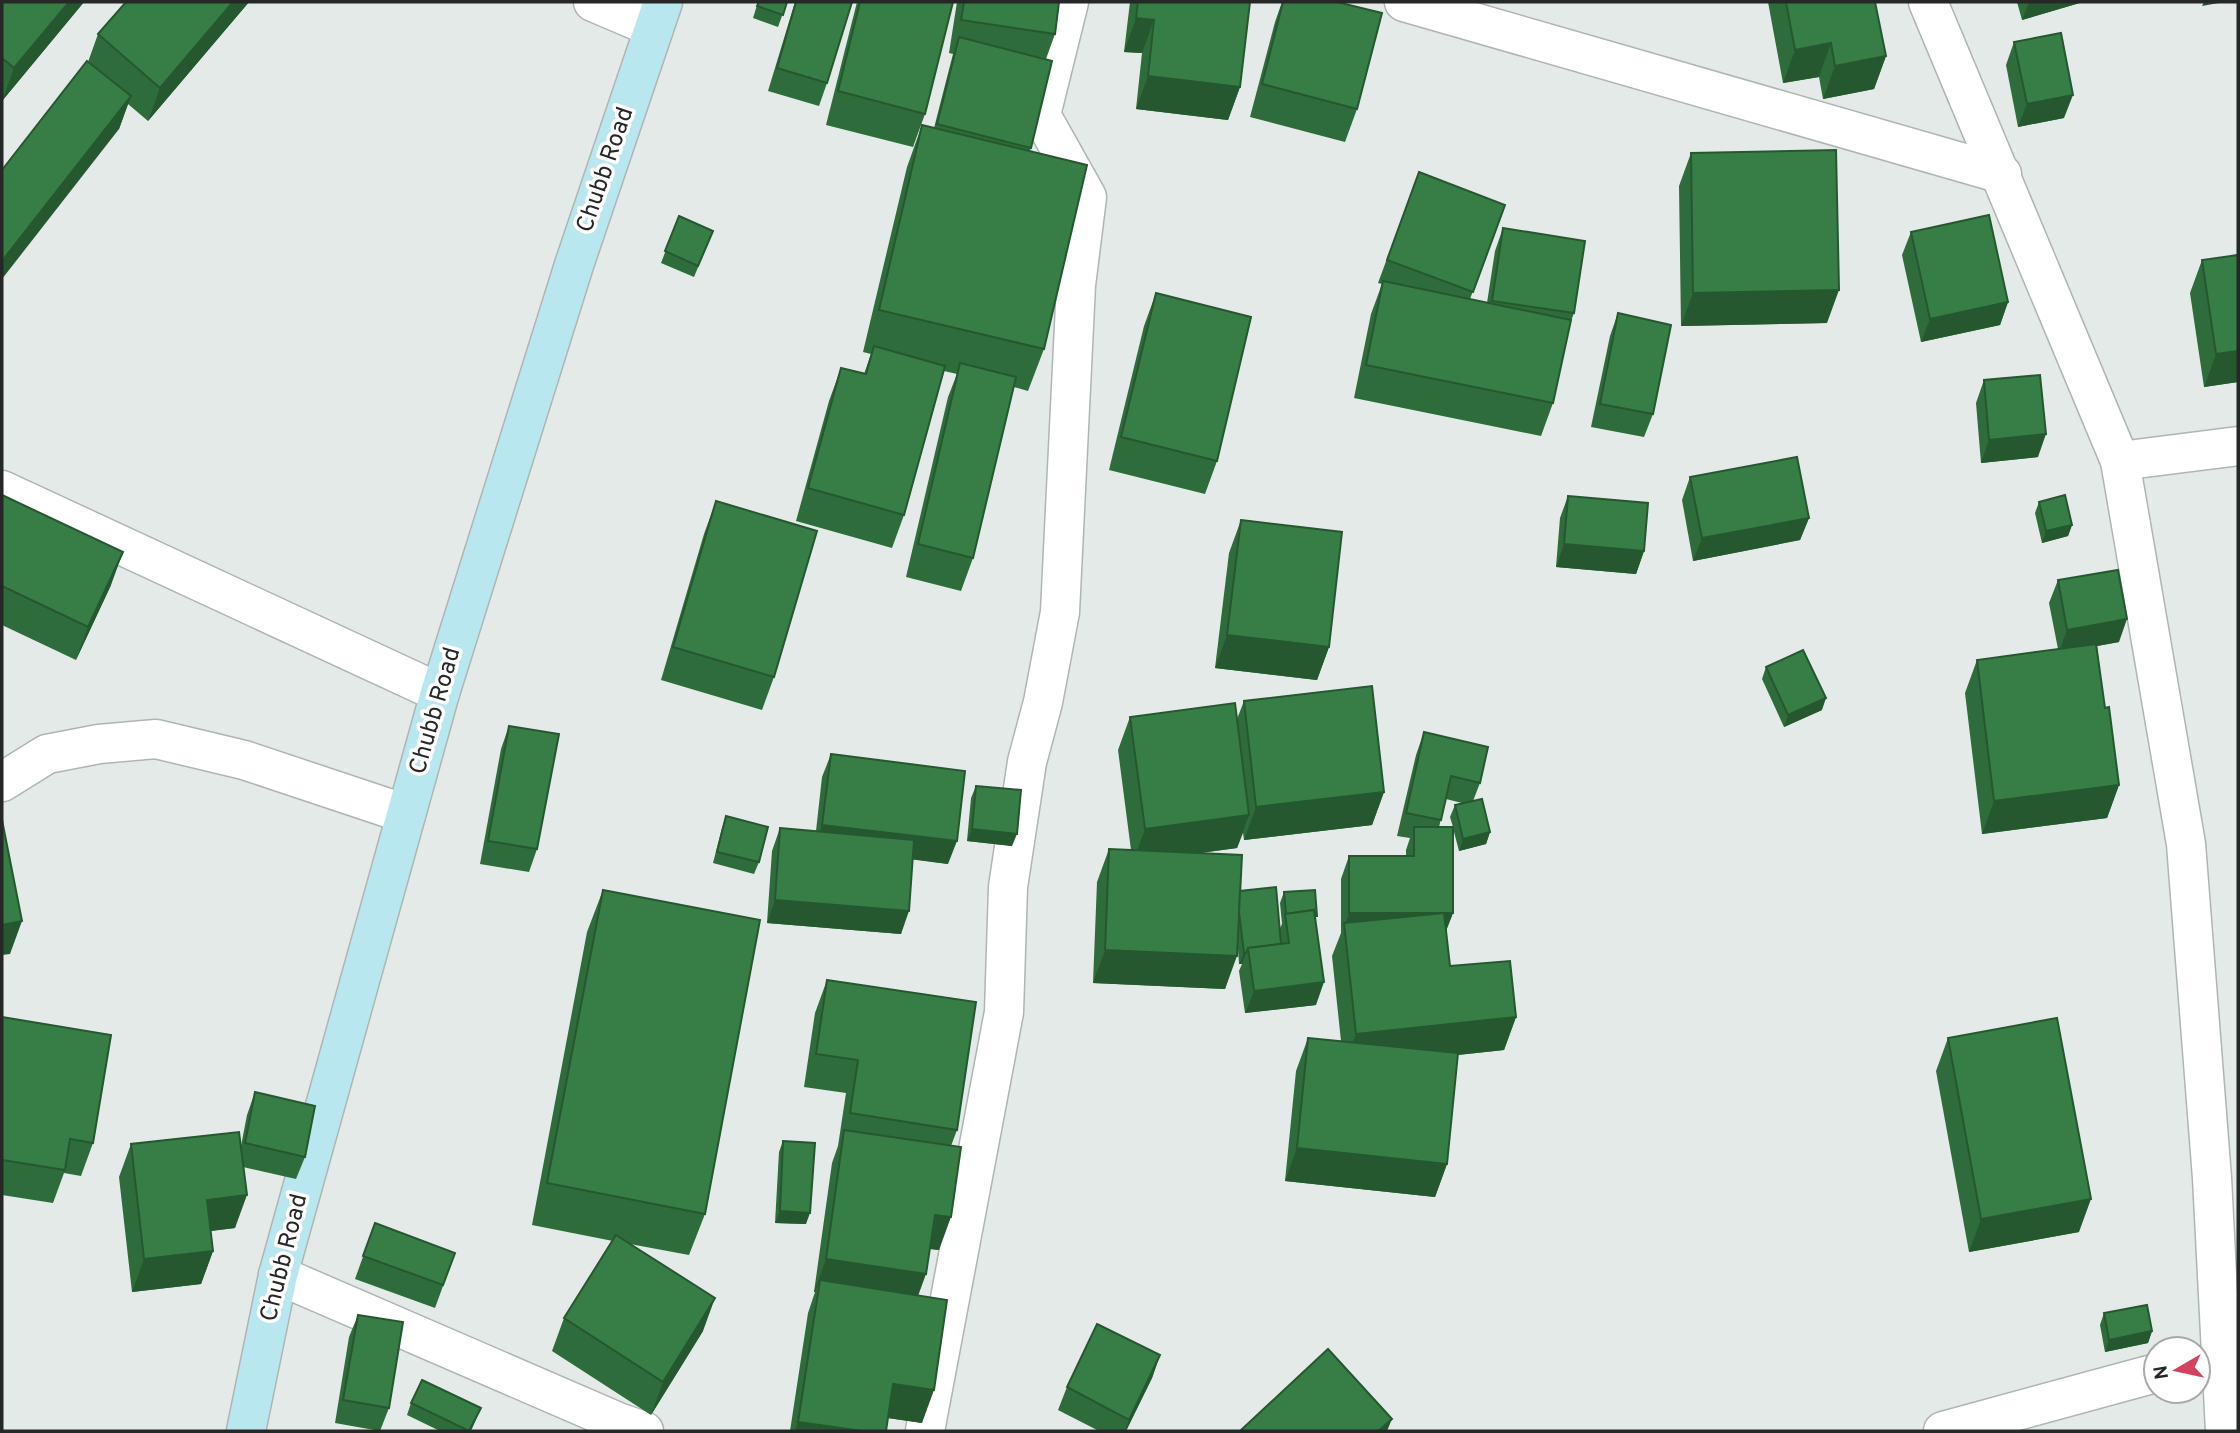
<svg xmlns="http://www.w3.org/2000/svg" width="2240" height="1433" viewBox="0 0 2240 1433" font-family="Overpass,sans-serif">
<rect width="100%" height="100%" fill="#e3eae8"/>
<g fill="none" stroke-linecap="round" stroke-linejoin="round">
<defs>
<g id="street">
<polyline points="593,2 654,28"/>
<polyline points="1404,2 2002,174"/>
<polyline points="1928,2 2120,461 2186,844 2212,1178 2225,1431"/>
<polyline points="2120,461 2238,446"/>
<polyline points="2,490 440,693"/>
<polyline points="2,782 47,754 99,744 156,739 244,760 406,814"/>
<polyline points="278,1275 618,1422 644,1431"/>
<polyline points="925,1431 1004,1012 1008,887 1027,762 1043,702 1060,612 1076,285 1087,197 1041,115 1069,2"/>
<polyline points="1943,1431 2156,1373"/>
</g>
<polyline id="secondary" points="246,1431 278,1275 440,693 574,265 663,2"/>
</defs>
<use href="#street" stroke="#afb5b4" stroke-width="41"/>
<use href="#secondary" stroke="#afb5b4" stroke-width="41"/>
<use href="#street" stroke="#fff" stroke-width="38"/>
<use href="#secondary" stroke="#b8e7ef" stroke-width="38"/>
</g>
<g fill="#2e6c3b" fill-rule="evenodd">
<polygon points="2,2 84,2 2,101"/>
<polygon points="249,2 148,121 128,104 119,129 88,62 98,34"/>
<polygon points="758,2 787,2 778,27 753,18"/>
<polygon points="795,2 852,2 827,83 819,106 768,91"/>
<polygon points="857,2 953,2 925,114 913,147 826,125"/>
<polygon points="957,2 1059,2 1055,34 1046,59 1030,151 1044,349 1028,391 1014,387 973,558 961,591 906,577 948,397 957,374 944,371 904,515 892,548 796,521 829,401 841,368 864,374 871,354 863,352 907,167 922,125 934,128 953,54 949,53"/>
<polygon points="1130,2 1250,2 1240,87 1228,120 1136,109 1142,53 1124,52"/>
<polygon points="1282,2 1337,2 1357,109 1345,142 1250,117 1275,22"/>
<polygon points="1768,2 1875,2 1886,56 1874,89 1823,99 1819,77 1783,83"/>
<polygon points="2017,2 2083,2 2022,20"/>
<polygon points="2014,42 2064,118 2018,127 2006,65"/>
<polygon points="1691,153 1827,323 1681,326 1679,186"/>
<polygon points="1419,172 1505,205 1470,299 1487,303 1495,251 1503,228 1574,313 1570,324 1553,403 1541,436 1354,398 1371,314 1382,284 1378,283"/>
<polygon points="679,216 713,231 694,277 661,263"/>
<polygon points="1911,232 2008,302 2000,325 1921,342 1902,255"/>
<polygon points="2202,260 2238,382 2204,387 2190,293"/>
<polygon points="1156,293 1217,461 1205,494 1109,470 1144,326"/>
<polygon points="1618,313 1653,414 1644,437 1591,427 1610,336"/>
<polygon points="1984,380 2038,457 1981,463 1976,403"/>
<polygon points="1690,477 1809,518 1800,540 1693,561 1682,500"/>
<polygon points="2,495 111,585 76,660 2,625"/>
<polygon points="1568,496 1644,551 1636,574 1556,567 1560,518"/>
<polygon points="716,501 774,677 762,710 661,680 704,534"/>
<polygon points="2039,502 2072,525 2068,536 2042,543 2035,513"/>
<polygon points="1241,520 1329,647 1317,680 1215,668 1229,553"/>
<polygon points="2058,580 2119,642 2097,646 2105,708 2119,785 2107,818 1982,834 1965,693 1977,660 2058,649 2049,603"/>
<polygon points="1766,667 1822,710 1784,727 1762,679"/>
<polygon points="1244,701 1384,792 1372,825 1244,840 1243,833 1237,848 1200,853 1280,928 1282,924 1280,903 1284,892 1316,920 1316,1005 1245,1013 1239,971 1242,964 1239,964 1238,949 1225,989 1093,983 1097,882 1109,849 1131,850 1118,750 1130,717 1237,719"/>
<polygon points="509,726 537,849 529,872 480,864 501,749"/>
<path d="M 1424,732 L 1480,783 L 1473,801 L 1490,832 L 1486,844 L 1459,851 L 1453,828 L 1453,913 L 1446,931 L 1450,966 L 1516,1017 L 1504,1050 L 1458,1055 L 1447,1164 L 1435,1197 L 1285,1181 L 1296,1071 L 1308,1038 L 1341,1041 L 1332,956 L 1341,933 L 1341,879 L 1349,856 L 1406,856 L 1406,850 L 1410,838 L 1397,836 L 1416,755 ZM 1446,799 L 1462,803 L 1455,805 L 1450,817 L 1453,827 L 1439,827 Z"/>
<polygon points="831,754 948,864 913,859 901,934 767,923 772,851 780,828 816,831 822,777"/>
<polygon points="976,786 1012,846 967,841 971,798"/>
<polygon points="726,816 759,862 754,874 713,863 722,828"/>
<polygon points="603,890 705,1214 689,1255 630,1244 703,1331 651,1415 552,1351 564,1318 613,1241 532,1225 587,932"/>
<polygon points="827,980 957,1130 951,1146 939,1250 930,1249 918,1295 922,1423 888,1418 886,1431 790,1431 808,1313 815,1292 814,1292 832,1163 838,1146 846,1093 804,1087 815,1013"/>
<polygon points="2,1017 93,1143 81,1176 64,1173 53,1203 2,1195"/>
<polygon points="1948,1038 2079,1232 1969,1252 1936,1071"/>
<polygon points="255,1092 305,1157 296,1179 243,1167 235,1228 210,1231 213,1251 201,1284 132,1292 119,1177 131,1144 241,1146 247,1115"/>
<polygon points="783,1141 806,1224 775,1223 779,1152"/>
<polygon points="375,1223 455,1253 435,1308 355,1279"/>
<polygon points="2104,1313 2152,1331 2148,1343 2105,1352 2100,1325"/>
<polygon points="358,1315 389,1408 380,1431 335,1423 349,1337"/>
<polygon points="1160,1355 1152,1378 1126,1431 1099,1431 1058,1410 1067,1387"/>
<polygon points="411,1403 481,1408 471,1431 440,1431 407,1415"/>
</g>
<g fill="#265830">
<polygon points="69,2 84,2 2,101 14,68"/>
<polygon points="233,2 249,2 148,121 160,88"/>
<polygon points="2029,2 2083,2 2022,20"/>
<polygon points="2204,2 2224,2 2202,6"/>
<polygon points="1136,18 1154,20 1142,53 1124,52"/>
<polygon points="1831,43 1819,77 1783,83 1795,50"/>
<polygon points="1886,56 1874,89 1823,99 1835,66"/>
<polygon points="1148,76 1240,87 1228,120 1136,109"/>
<polygon points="2073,95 2064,118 2018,127 2027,104"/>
<polygon points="131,96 119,129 2,279 2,261"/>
<polygon points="1839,290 1827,323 1681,326 1693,293"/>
<polygon points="2008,302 2000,325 1921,342 1930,319"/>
<polygon points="2238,351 2238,382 2204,387 2216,354"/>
<polygon points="2046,434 2038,457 1981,463 1989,440"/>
<polygon points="1809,518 1800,540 1693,561 1702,538"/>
<polygon points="2072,525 2068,536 2042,543 2046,531"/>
<polygon points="1564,544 1644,551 1636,574 1556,567"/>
<polygon points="123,552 111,585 76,660 88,627"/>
<polygon points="2127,619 2119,642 2059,653 2067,630"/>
<polygon points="1227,635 1329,647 1317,680 1215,668"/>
<polygon points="1826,698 1822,710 1784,727 1788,715"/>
<polygon points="2119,785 2107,818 1982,834 1994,801"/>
<polygon points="1384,792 1372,825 1244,840 1256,807"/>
<polygon points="1249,815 1237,848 1133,862 1145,829"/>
<polygon points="822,825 957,841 948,864 814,847"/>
<polygon points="972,829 1017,834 1012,846 967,841"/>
<polygon points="1490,832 1486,844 1459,851 1463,839"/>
<polygon points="775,900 909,911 901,934 767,923"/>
<polygon points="1349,913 1453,913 1444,936 1345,925"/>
<polygon points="22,921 10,954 2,955 2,925"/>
<polygon points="1105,950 1237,956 1225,989 1093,983"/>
<polygon points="1244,953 1246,953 1242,964 1239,964"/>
<polygon points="1324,982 1316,1005 1245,1013 1254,991"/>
<polygon points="1516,1017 1504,1050 1344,1067 1356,1034"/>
<polygon points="1297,1148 1447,1164 1435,1197 1285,1181"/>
<polygon points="247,1195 235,1228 195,1233 207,1200"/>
<polygon points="2091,1199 2079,1232 1969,1252 1981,1219"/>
<polygon points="780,1211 810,1213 806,1224 775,1223"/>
<polygon points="935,1215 951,1217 939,1250 923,1248"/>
<polygon points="213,1251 201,1284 132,1292 144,1259"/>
<polygon points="826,1259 926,1274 914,1307 820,1280 815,1292 814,1292"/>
<polygon points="715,1298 703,1331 651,1415 663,1382"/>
<polygon points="2152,1331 2148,1343 2105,1352 2109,1340"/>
<polygon points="1160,1355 1152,1378 1126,1431 1125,1431 1129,1420"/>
<polygon points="893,1384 934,1390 922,1423 881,1417"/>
<polygon points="1392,1419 1387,1431 1378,1431"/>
<polygon points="798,1422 862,1431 795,1431"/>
</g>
<g fill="#367e45" stroke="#265830" stroke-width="2">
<polygon points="2,2 69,2 14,68 2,58"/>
<polygon points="126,2 233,2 160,88 98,34"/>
<polygon points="759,2 787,2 783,15 757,6"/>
<polygon points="796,2 852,2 827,83 777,68"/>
<polygon points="860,2 953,2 925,114 838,91"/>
<polygon points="964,2 1059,2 1055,34 961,20"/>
<polygon points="1138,2 1250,2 1240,87 1148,76 1154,20 1136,18"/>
<polygon points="1283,2 1337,2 1382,13 1357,109 1262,84"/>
<polygon points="1786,2 1875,2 1886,56 1835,66 1831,43 1795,50"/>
<polygon points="2061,33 2073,95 2027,104 2014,42"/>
<polygon points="959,37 1052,61 1031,148 937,124"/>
<polygon points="87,61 131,96 2,261 2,170"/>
<polygon points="922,125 1087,165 1044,349 879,310"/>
<polygon points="1836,150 1839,290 1693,293 1691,153"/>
<polygon points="1419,172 1505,205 1473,292 1387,260"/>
<polygon points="1989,215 2008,302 1930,319 1911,232"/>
<polygon points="679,216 713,231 698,266 665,251"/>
<polygon points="1503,228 1585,241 1574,313 1492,301"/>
<polygon points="2238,255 2238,351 2216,354 2202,260"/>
<polygon points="1383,281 1571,320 1553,403 1366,365"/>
<polygon points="1156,293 1251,317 1217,461 1121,437"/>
<polygon points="1618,313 1671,325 1653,414 1600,404"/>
<polygon points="874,346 945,366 904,515 808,488 841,368 866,374"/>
<polygon points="960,363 1016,377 973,558 918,544"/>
<polygon points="2040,375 2046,434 1989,440 1984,380"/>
<polygon points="1797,457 1809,518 1702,538 1690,477"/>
<polygon points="2,495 123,552 88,627 2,586"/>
<polygon points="2065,495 2072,525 2046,531 2039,502"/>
<polygon points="1568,496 1648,503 1644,551 1564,544"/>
<polygon points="716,501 817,531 774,677 673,647"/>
<polygon points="1241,520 1342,532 1329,647 1227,635"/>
<polygon points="2118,570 2127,619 2067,630 2058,580"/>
<polygon points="2096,644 2105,708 2109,707 2119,785 1994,801 1977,660"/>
<polygon points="1803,650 1826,698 1788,715 1766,667"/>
<polygon points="1372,686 1384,792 1256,807 1244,701"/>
<polygon points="1235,703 1249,815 1145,829 1130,717"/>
<polygon points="509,726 559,734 537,849 488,841"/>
<polygon points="1424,732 1488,747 1480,783 1451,776 1441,820 1406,813"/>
<polygon points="831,754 965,771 957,841 822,825"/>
<polygon points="976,786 1021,790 1017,834 972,829"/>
<polygon points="1482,799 1490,832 1463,839 1455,805"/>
<polygon points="726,816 768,827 759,862 717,852"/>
<polygon points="2,820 22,921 2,925"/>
<polygon points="1414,827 1453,827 1453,913 1349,913 1349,856 1414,856"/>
<polygon points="780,828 914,840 909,911 775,900"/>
<polygon points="1109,849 1242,855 1237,956 1105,950"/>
<polygon points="1276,887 1281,944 1248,948 1246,953 1244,953 1239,912 1240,891"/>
<polygon points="603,890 760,920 705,1214 547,1183"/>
<polygon points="1315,890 1317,916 1315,916 1314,910 1286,914 1284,892"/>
<polygon points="1314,910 1324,982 1254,991 1248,948 1289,943 1285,914"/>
<polygon points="1444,913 1450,966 1510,961 1516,1017 1356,1034 1344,923"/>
<polygon points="827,980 976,1002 957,1130 850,1113 858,1060 816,1054"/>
<polygon points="2,1017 111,1035 93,1143 70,1139 65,1170 2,1160"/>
<polygon points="2057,1018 2091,1199 1981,1219 1948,1038"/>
<polygon points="1308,1038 1458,1053 1447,1164 1297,1148"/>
<polygon points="255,1092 315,1106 305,1157 245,1143"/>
<polygon points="844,1130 961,1147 951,1217 935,1215 926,1274 826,1259"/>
<polygon points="239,1132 247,1195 207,1200 213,1251 144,1259 131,1144"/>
<polygon points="783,1141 815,1143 810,1213 780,1211"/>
<polygon points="375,1223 455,1253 443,1285 363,1256"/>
<polygon points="616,1235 715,1298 663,1382 564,1318"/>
<polygon points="820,1280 947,1300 934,1390 893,1384 886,1431 862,1431 798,1422"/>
<polygon points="2147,1305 2152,1331 2109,1340 2104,1313"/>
<polygon points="358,1315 403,1322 389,1408 343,1400"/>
<polygon points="1097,1324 1160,1355 1129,1420 1067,1387"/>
<polygon points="1328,1349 1392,1419 1378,1431 1240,1431"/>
<polygon points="422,1380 481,1408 469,1431 411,1403"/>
</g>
<g text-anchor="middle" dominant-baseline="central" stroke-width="7" stroke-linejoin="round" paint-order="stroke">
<g font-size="24" fill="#252827" stroke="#fff">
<text transform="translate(606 170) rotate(-71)">Chubb Road</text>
<text transform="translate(436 711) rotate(-74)">Chubb Road</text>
<text transform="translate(285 1258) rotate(-76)">Chubb Road</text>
</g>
</g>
<rect width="2240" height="1433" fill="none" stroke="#252827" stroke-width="7"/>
<g transform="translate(2177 1370) rotate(261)"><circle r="33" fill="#ffffff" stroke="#a8a9a9" stroke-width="2"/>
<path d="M0-5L12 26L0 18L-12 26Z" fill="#d34360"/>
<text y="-10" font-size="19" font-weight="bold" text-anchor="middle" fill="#252827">N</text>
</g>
</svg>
